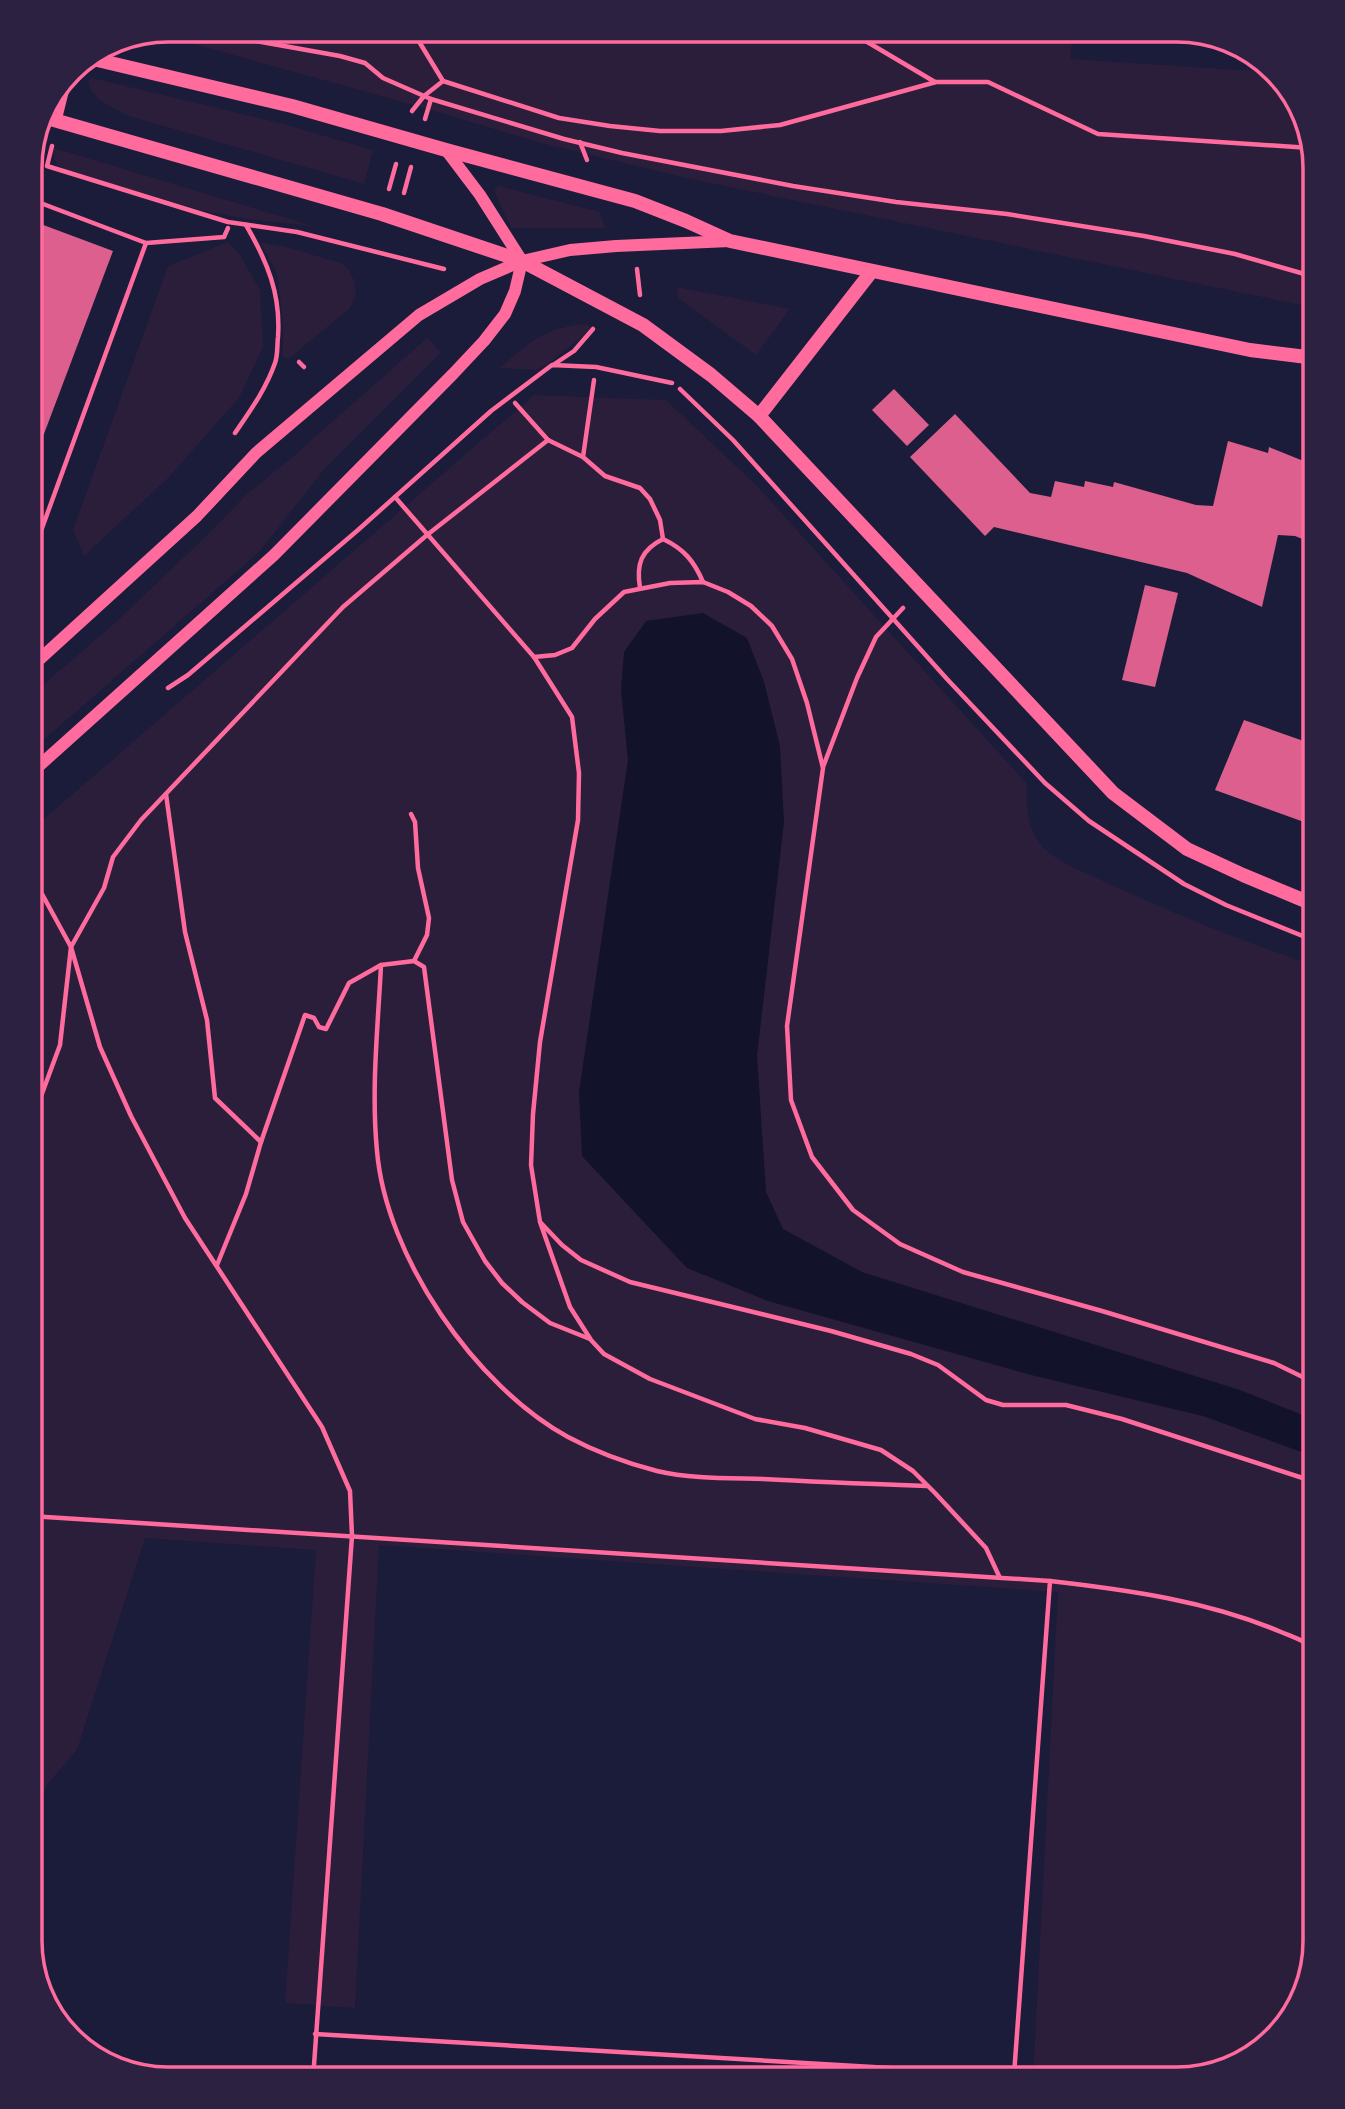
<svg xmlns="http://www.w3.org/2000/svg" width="1345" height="2109" viewBox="0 0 1345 2109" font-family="'PT Sans Narrow',sans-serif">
<rect width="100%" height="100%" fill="#1b1b3a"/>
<g fill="#2a1e3b">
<polygon points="168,30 1072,30 1071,59 1270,72 1301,107 1315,168 1315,308 686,178 541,143 417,106 154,33"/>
<path d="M 92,78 L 280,123 L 373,150 L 364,184 L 129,116 C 115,109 90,99 88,81 Z"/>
<path d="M 54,148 L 313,226 L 247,219 L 203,211 L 65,170 C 55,165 52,159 54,148 Z"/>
<polygon points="498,186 600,212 605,228 511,228 494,191"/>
<polygon points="228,242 240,255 260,290 263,347 239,398 168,478 84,556 73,530 168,266"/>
<polygon points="260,242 286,247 341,263 349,270 354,281 356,296 349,309 288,359 283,357 283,321 277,273"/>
<polygon points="677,287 790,309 756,355 678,298"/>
<path d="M 584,324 L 590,326 L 588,332 L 548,364 L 536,370 L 500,368 C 528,342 545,328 584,324 Z"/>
<polygon points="427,338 441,352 326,467 259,552 30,752 30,696 115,623 204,538 249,492 289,460"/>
<path d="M 534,395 L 666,400 L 757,486 L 1027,784 C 1026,808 1027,830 1045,849 C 1059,863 1083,871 1101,880 C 1171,913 1242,941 1315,966 L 1315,1941 L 1292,2017 L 1238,2065 L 1177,2079 L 1033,2079 L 1058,1592 L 379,1545 L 355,2008 L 285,2003 L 316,1550 L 145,1538 L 77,1750 L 49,1782 L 38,1801 L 30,1797 L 30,831 Z"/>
</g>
<polygon fill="#12122b" points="703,613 747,638 764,682 780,746 784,822 757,1056 766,1192 783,1229 862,1272 1240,1390 1315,1420 1315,1457 1203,1416 1035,1376 768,1301 687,1268 582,1156 579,1092 628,760 621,690 624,652 646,621"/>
<g fill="#dd5f8e">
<polygon points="30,220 113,251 30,471"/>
<polygon points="894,389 929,425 907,446 872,410"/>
<polygon points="955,414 1030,493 1051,497 1055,481 1084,487 1085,481 1113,487 1114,482 1196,505 1213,506 1228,441 1268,453 1269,447 1306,462 1315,463 1315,544 1295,536 1278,535 1262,607 1187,573 994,527 985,536 910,457"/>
<polygon points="1145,585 1178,593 1155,687 1122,680"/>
<polygon points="1244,720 1315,745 1315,826 1215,790"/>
</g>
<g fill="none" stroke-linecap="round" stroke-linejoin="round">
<g stroke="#ff6b9d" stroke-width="4.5">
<polyline points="847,30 935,82"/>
<polyline points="133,37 157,38 217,34 340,56 365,63 383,78 431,99 564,139 622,153 793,186 896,202 1007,214 1144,236 1235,254 1315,277"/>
<polyline points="443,81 559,118 610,126 660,131 721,131 780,125 936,82 988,82 1098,134 1310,148"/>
<polyline points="412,111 424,96 443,81 412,30"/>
<polyline points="425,119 431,99"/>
<polyline points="580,142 587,160"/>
<polyline points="52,146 47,166 228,222 297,232 444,269"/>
<polyline points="389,189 396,164"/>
<polyline points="404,193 411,167"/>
<polyline points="30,199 146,243 224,237 228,228"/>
<polyline points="637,269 640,295"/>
<polyline points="299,362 304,367"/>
<polyline points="553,365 574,351 593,329"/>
<polyline points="594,380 583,457 605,476 640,488 650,499 660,520 663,539"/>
<polyline points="680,389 733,440 947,679 1045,783 1089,821 1184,884 1226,905 1315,941"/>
<polyline points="515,403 548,440 583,457"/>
<path d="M 235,433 C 250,411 266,389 275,363 C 278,355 277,345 278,337 C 281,294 267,261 246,225"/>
<polyline points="395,497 534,657 572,717 579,773 578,820 540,1042 533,1114 531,1165 540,1222 570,1307 591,1340 604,1354 650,1379 755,1419 805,1428 881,1450 913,1471 935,1493 986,1548 999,1576"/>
<path d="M 663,539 C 684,549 694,561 703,582"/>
<polyline points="30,561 146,243"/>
<path d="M 640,588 C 636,564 641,550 663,539"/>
<polyline points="30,606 33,610"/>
<polyline points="534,657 555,655 572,648 595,619 624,592 670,583 703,582 728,592 751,606 772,626 792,659 807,703 823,768 787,1026 791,1100 812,1157 853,1210 900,1244 963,1272 1102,1311 1274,1363 1315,1383"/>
<polyline points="168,688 188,675 358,530 491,411 552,365 596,367 672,383"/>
<polyline points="823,767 857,678 876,637 903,608"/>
<polyline points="166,794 185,932 207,1020 215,1098 261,1142"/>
<polyline points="411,814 415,822 418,868 429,918 427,935 414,961"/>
<polyline points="30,872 71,947 100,1047 131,1116 185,1218 322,1427 350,1491 352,1536 313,2079"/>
<path d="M 381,965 C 378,1026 371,1089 377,1151 C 386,1257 475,1386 568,1437 C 596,1452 626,1463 657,1471 C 691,1479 728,1478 763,1479 C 817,1482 872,1484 927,1486"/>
<polyline points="30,1126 60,1045 71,947 104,888 113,857 141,820 343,607 427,535 548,440"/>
<polyline points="541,1223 562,1245 581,1260 630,1282 831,1331 911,1354 938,1365 986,1400 1003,1405 1066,1405 1122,1419 1315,1482"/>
<polyline points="217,1265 246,1194 261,1142 305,1015 314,1018 319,1027 326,1029 349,983 381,965 414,961 424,967 452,1180 463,1222 485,1261 502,1283 522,1302 550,1323 590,1339"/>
<polyline points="30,1516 1050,1581 1014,2075"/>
<path d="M 1050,1581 C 1129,1590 1208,1601 1281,1632 C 1293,1637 1306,1641 1315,1649"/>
<polyline points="315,2034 1076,2079"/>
</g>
<polyline stroke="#ff6b9d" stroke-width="7" points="58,121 71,69"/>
<g stroke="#ff6b9d" stroke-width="12">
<polyline points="446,150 480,195 522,261"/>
<polyline points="30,668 197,516 256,453 419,315 480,279 522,261 570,250 616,246 730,241"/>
<polyline points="30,774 274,555 453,374 484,341 505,314 515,291 522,261"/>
</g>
<g stroke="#ff6b9d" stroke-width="14">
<polyline points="89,58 292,106 446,150 635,201 686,221 730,241 1250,350 1315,358"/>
<polyline points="40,116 382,214 522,261 643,325 711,375 759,416 1113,793 1187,849 1243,875 1315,905"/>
<polyline points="759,416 872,271"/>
</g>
</g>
<path d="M0 0H1345V2109H0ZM168 42H1177A126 126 0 0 1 1303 168V1941A126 126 0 0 1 1177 2067H168A126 126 0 0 1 42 1941V168A126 126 0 0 1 168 42Z" fill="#2d2142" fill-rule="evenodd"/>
<path fill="none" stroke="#ff6b9d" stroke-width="3.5" d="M168 42H1177A126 126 0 0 1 1303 168V1941A126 126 0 0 1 1177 2067H168A126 126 0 0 1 42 1941V168A126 126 0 0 1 168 42Z"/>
</svg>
